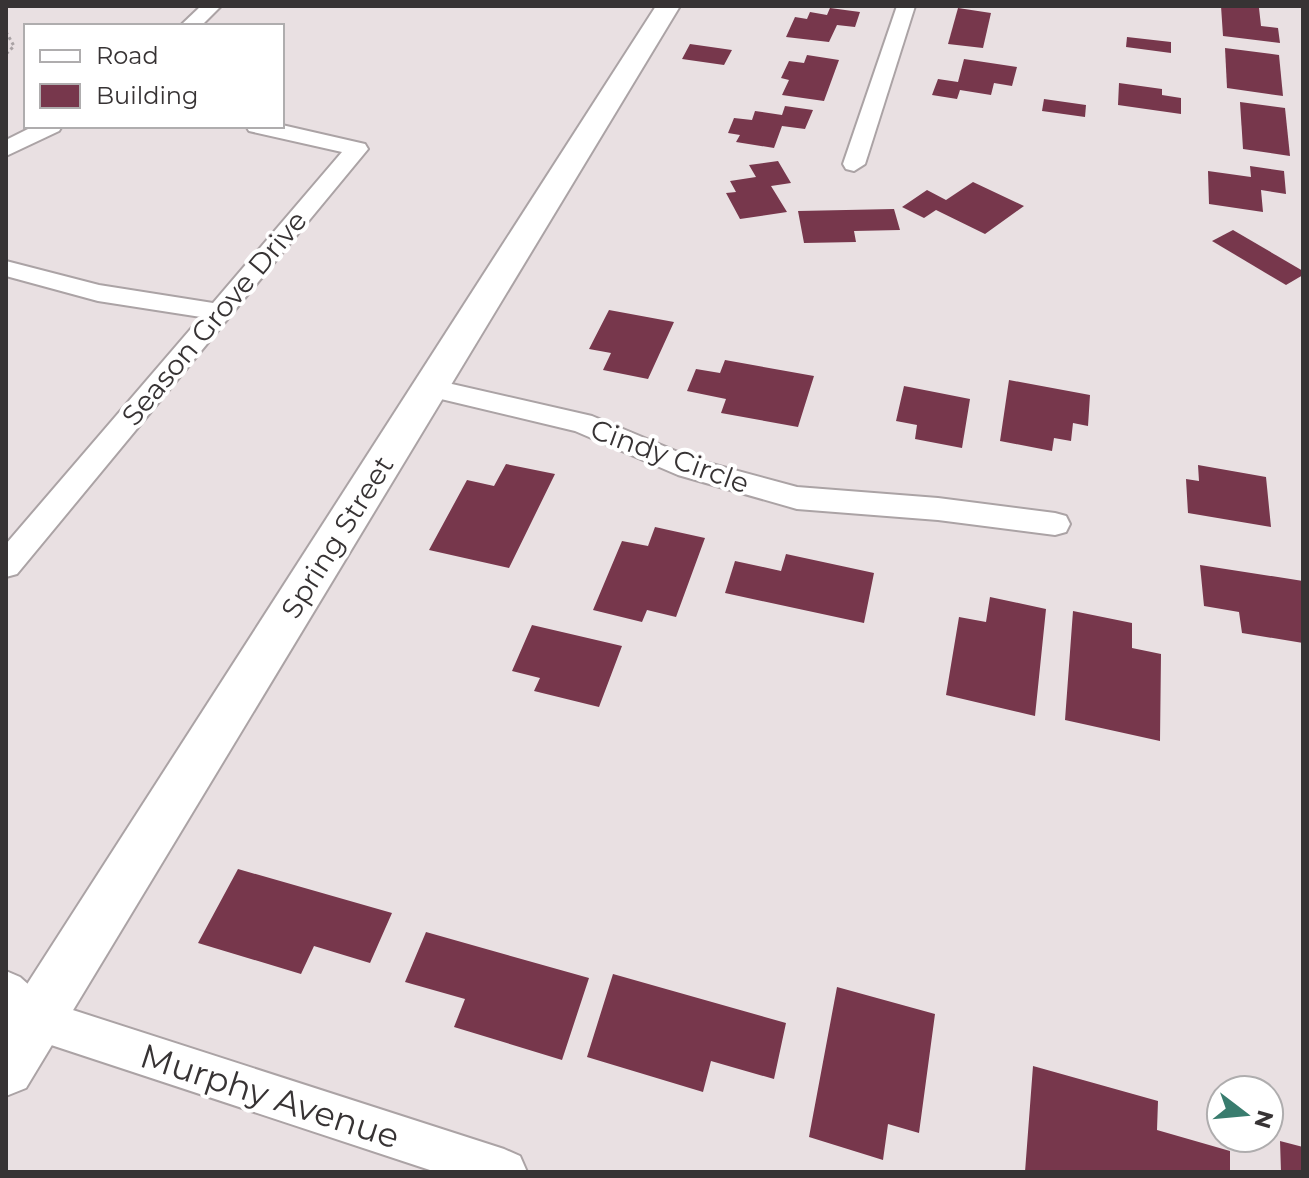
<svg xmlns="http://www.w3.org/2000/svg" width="1309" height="1178" viewBox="0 0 1309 1178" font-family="Montserrat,sans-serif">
<rect width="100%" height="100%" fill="#e9e0e2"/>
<g fill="#77374c">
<polygon points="1221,6 1259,8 1261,26 1278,28 1280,43 1223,36"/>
<polygon points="830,8 860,12 855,27 837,25 829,42 786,37 795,17 807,19 810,12 827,15"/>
<polygon points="958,8 991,13 983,48 948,44"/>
<polygon points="1127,37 1171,42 1171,53 1126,47"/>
<polygon points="690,44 732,50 724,65 682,59"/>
<polygon points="1225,48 1279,55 1283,96 1227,88"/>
<polygon points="807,55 839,60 824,101 782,95 789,80 781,78 789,61 804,63"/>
<polygon points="964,59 1017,67 1012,86 994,83 991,95 960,90 957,99 932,95 938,79 958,82"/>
<polygon points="1119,83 1162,89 1162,95 1181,98 1181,114 1118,105"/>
<polygon points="1044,99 1086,105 1085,117 1042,111"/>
<polygon points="1240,102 1285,108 1290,156 1243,149"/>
<polygon points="785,106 813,110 805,129 782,126 774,148 736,142 740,135 728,133 734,118 752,120 755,111 782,115"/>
<polygon points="778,161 791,183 771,186 787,212 740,219 726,193 736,192 730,181 756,177 749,165"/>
<polygon points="1250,166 1284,171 1286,194 1261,190 1263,212 1209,204 1208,171 1251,177"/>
<polygon points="973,182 1024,206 985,234 936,210 924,218 902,207 927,190 946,200"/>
<polygon points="894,209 900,230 854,231 856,242 804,243 798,211"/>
<polygon points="1233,230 1303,271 1303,275 1286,285 1212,241"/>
<polygon points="609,310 674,322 648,379 603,370 611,353 589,349"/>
<polygon points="725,360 814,376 798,427 721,413 726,399 687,391 696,369 720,373"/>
<polygon points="1009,380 1090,395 1088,426 1073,423 1071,441 1054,438 1052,451 1000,441"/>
<polygon points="904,386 970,399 962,448 915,439 917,425 896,421"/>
<polygon points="506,464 555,474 509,568 429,550 467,480 494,486"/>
<polygon points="1198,465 1266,477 1271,527 1188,513 1186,479 1199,481"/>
<polygon points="655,527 705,538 676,617 647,610 642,622 593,610 622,541 648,546"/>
<polygon points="786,554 874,573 864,623 725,593 735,561 781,571"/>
<polygon points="1200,565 1303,581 1303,643 1242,633 1239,612 1204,606"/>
<polygon points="990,597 1046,609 1035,716 946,695 959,617 986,622"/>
<polygon points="1073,611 1132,623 1132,648 1161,654 1160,741 1065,720"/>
<polygon points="532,625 622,646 599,707 534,691 540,678 512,671"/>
<polygon points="238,869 392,913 370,963 314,946 301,974 198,943"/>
<polygon points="426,932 589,978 562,1060 454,1027 465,999 405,982"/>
<polygon points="613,974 786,1023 774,1079 711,1061 703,1092 587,1057"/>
<polygon points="837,987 935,1014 919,1133 888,1124 883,1160 809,1137"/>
<polygon points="1033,1066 1158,1101 1157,1130 1230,1151 1230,1172 1025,1172"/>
<polygon points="1280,1141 1303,1147 1303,1172 1281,1172"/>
</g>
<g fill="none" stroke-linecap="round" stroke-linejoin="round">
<defs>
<g id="minor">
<polygon points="201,6 221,6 201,26 180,26"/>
<polygon points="897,6 915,6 865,164 854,171 846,169 843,164"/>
<polygon points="282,125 365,144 368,149 17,574 6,577 6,544 201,317 98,301 6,276 6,261 99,285 213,303 342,152 249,131 246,126"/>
<polygon points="34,126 62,126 59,131 6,156 6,140"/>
<polygon points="430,379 592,416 697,460 797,487 938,498 1055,513 1066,516 1070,524 1066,532 1055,535 938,520 797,509 678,475 575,431 420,394 416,388 420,382"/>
<polygon points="6,971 20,977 48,1002 504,1149 520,1156 527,1172 436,1172 36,1040 6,1041"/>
</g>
<polygon id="tertiary" points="656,6 680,6 26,1088 6,1096 6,1017"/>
</defs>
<use href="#minor" stroke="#aba3a5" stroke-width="4"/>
<use href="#tertiary" stroke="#aba3a5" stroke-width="4"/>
<polyline stroke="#a9a2a4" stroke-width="3" stroke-dasharray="3 3" stroke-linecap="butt" points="6,32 14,46 6,54"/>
<use href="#minor" fill="#fff" fill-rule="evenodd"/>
<use href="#tertiary" fill="#fff" fill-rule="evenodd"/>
</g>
<g text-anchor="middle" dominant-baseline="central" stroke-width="8" stroke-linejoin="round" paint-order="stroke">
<g font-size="28" fill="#373334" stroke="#fff">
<text transform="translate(214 318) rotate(-50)">Season Grove Drive</text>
<text transform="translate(670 456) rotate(20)">Cindy Circle</text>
<text transform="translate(337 537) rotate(-58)">Spring Street</text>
</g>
<g font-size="34" fill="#373334" stroke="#fff">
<text transform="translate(270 1096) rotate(18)">Murphy Avenue</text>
</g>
</g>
<rect width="1309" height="1178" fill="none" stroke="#373334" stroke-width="16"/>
<rect x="24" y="24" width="260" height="104" fill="#ffffff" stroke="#afadae" stroke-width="2"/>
<rect x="40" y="50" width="40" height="12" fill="#ffffff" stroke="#afadae" stroke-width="2"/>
<text x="96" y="64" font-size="24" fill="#373334">Road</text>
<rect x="40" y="84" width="40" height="24" fill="#77374c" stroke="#afadae" stroke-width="2"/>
<text x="96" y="104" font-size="24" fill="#373334">Building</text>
<g transform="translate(1245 1114) rotate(106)"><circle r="38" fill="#ffffff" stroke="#afadae" stroke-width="2"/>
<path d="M0-6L14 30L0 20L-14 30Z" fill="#397c6e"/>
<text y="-12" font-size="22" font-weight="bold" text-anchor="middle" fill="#373334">N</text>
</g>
</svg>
